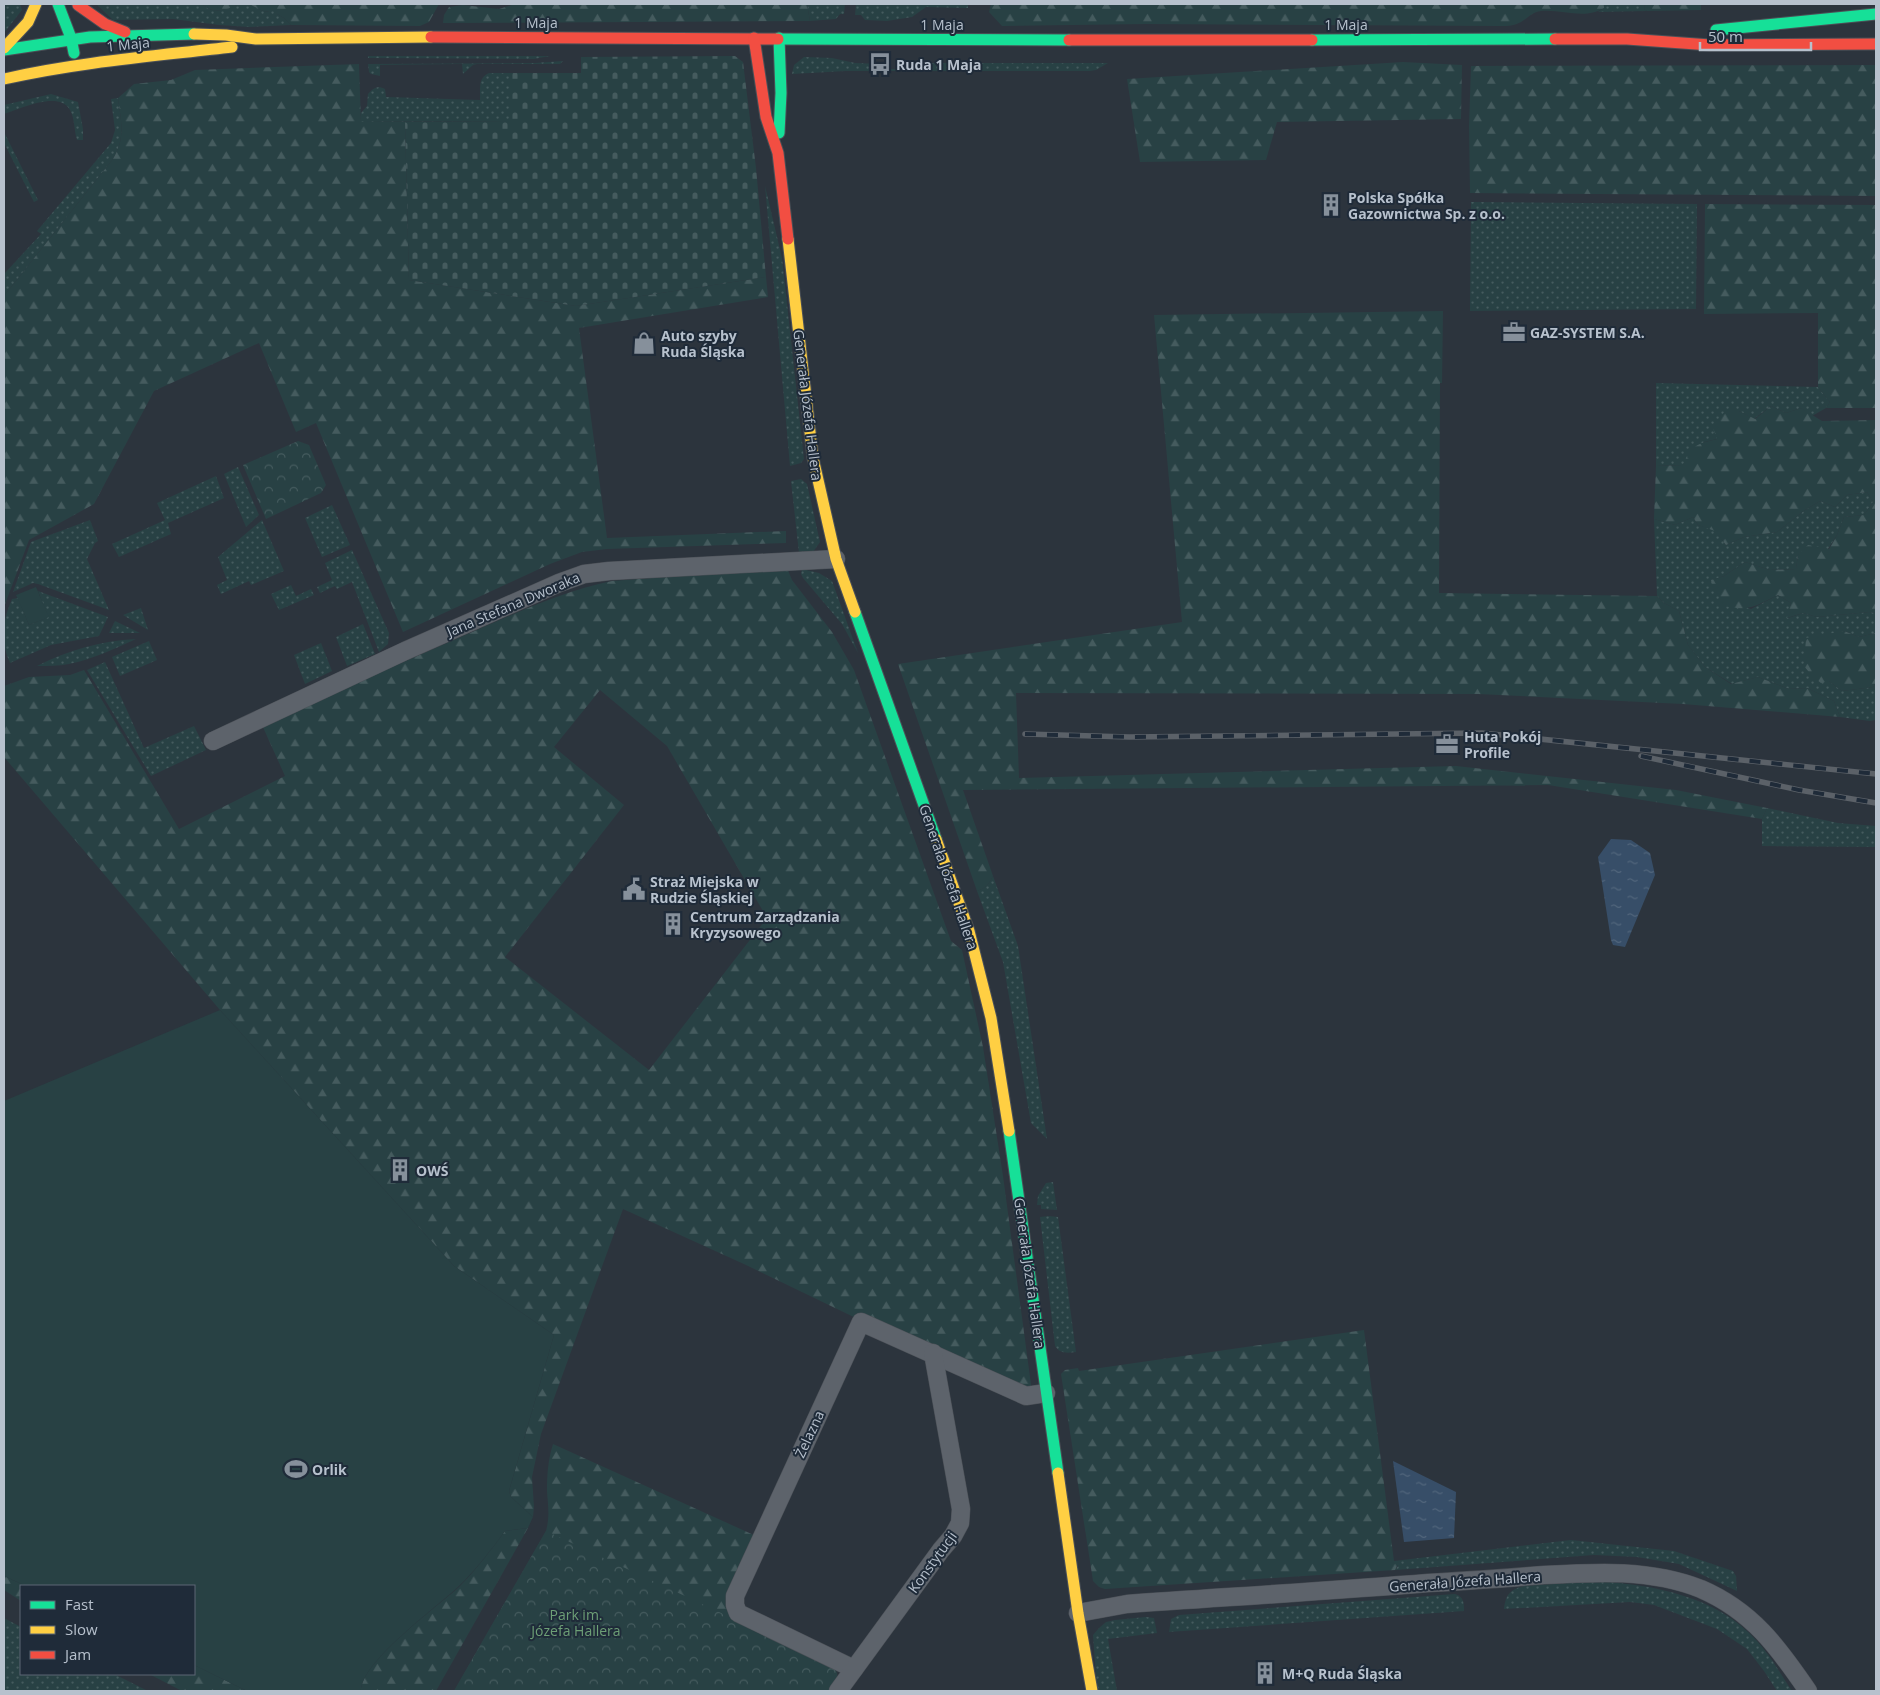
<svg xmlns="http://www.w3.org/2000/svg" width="1880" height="1695" viewBox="0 0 1880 1695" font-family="'Open Sans',sans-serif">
<defs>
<pattern id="grass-dots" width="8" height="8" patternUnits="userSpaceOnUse" patternTransform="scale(1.25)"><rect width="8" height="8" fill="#284144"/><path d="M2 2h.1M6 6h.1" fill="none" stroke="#455b5e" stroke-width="1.8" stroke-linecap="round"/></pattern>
<pattern id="forest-firs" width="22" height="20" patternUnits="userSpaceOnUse" patternTransform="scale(1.25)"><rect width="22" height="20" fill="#284144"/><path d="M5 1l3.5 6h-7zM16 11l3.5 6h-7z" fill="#455b5e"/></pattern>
<pattern id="cemetery-stones" width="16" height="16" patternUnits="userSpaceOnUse" patternTransform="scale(1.25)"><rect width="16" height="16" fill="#284144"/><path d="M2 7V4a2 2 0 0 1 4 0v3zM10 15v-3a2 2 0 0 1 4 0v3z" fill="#455b5e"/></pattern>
<pattern id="park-crowns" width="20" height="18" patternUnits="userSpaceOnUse" patternTransform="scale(1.25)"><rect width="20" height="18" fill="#284144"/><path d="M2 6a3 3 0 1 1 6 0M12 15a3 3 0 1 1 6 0" fill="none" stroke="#455b5e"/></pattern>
<pattern id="water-ripples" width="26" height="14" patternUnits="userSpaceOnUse" patternTransform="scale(1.25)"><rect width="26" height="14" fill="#374e68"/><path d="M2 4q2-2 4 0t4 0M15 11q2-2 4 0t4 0" fill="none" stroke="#52667c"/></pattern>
</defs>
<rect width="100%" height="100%" fill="#2c343d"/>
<g fill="url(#grass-dots)">
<polygon points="4,4 20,4 22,10 4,33"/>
<path d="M 96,4 L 202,4 C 218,19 231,3 246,4 C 253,4 258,10 264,11 C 267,12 272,10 276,11 L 277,14 L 284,18 L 291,25 L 249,27 L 219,25 L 173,19 L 113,20 Z"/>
<polygon points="807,4 845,4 844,14 840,14 836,19 810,21"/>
<polygon points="856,4 968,4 968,8 926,7 912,17 887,21 865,20 861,15 855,15"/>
<polygon points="1604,4 1645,4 1644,9 1647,11 1598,12 1604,8"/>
<polygon points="368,56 550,56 534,59 368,58"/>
<polygon points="804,57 832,58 855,63 882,64 882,69 896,69 896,63 1108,63 1096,70 1090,71 846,71 792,74 794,65"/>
<polygon points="563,61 560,64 477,64 473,65 463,74 462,64 380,65 380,76 371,74 369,72 368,64 535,63"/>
<path d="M 489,73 L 510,73 L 510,121 L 361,122 L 361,113 L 367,106 L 368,94 C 373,88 378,85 385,89 L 386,97 L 480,100 C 481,90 477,78 489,73 Z"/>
<path d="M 51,94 L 78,102 L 83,129 L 83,140 L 77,140 C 74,131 75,119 70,110 C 59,90 20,109 4,114 L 4,105 Z"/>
<path d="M 118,98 C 121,122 126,137 113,159 L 4,296 L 4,274 L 41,234 L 37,231 L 111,143 L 115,130 L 111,99 Z"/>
<polygon points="4,132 38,200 34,202 4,143"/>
<polygon points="765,186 782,258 804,459 801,463 790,466"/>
<polygon points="1471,202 1697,204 1696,309 1470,311"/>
<polygon points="1656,383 1818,387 1830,402 1826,408 1812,416 1801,408 1786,413 1771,406 1754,419 1739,411 1717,439 1704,442 1683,465 1656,466"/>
<polygon points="238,467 259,515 246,527 224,474"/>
<polygon points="216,476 224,498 168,523 171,534 119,557 112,544 165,520 157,503"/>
<polygon points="801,479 807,484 820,542 813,552 799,553 791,481"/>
<path d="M 1867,492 L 1873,502 L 1864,515 L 1844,517 L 1837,535 L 1828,549 L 1798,555 L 1796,569 L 1770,570 L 1745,562 L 1724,576 L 1712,580 C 1714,601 1734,602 1751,609 L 1778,595 L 1791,603 L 1788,618 L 1803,613 L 1817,617 L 1869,612 L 1876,613 L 1876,633 L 1859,637 L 1844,631 L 1829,681 L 1842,691 L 1873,687 L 1876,683 L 1876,720 L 1870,721 L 1840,717 L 1834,701 L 1807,688 L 1789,689 L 1758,677 L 1732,684 L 1705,667 L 1688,645 L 1679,611 L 1664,603 L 1657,596 L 1654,519 L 1675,525 L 1693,517 L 1698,525 L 1715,530 L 1726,545 L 1744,537 L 1777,532 L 1805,510 L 1820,501 L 1835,507 L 1847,495 Z"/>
<polygon points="332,505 350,545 322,557 305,518"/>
<polygon points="90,520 98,541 95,543 87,559 109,610 38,584 33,583 13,592 31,542"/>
<polygon points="262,520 284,571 251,585 249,581 221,594 217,585 227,580 218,557"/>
<polygon points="352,550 389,633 388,644 379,652 352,582 337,589 335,586 320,593 317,587 332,580 325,563"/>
<polygon points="802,569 819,573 832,581 858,653 842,624 803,578 801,574"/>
<polygon points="291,585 296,596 311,589 314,595 279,610 271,594"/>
<path d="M 38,591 L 108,617 L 99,636 L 51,645 L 10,663 C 0,639 2,623 12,599 L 18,598 L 29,625 L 48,617 Z"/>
<polygon points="141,608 148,630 123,615"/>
<polygon points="115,621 140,633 109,633"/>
<polygon points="363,624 375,654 347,666 336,637"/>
<path d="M 136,639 C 114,649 93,659 69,664 C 59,666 48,666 37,666 C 69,650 100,641 136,639 Z"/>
<polygon points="149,641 157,660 120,676 112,657"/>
<polygon points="321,643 332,671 305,684 294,655"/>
<polygon points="105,662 144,748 194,726 206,750 151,776 87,670"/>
<polygon points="1767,808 1838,823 1876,826 1876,847 1762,846 1762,819"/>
<path d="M 993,876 L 1018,946 L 1047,1139 L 1031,1123 L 1003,962 L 977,891 C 986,888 989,884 993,876 Z"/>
<polygon points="1053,1182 1057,1210 1041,1209 1041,1205 1037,1205 1038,1196 1046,1183"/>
<path d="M 1049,1216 L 1058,1217 L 1076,1352 C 1067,1353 1060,1354 1055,1346 L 1040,1217 Z"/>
<polygon points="1571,1540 1674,1551 1733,1571 1736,1576 1737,1591 1679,1564 1637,1557 1594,1555 1395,1570 1398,1566 1394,1561"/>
<path d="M 1597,1581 C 1654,1585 1717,1596 1757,1641 C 1771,1656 1781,1675 1792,1691 L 1777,1691 L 1764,1671 L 1747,1649 L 1717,1629 L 1654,1605 L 1630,1602 L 1504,1609 C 1506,1593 1511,1589 1525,1586 Z"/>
<path d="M 1455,1594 C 1464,1597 1464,1603 1464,1611 L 1169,1632 L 1171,1619 L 1179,1615 Z"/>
<polygon points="1146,1617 1154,1618 1157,1633 1108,1639 1117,1691 1097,1691 1093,1635 1099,1628 1106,1622 1115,1620"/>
<polygon points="4,1618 21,1627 21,1674 114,1674 148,1691 4,1691"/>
</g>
<g fill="url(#forest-firs)" fill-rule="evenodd">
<path d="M 202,4 L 239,4 C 226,10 214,15 202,4 Z"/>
<polygon points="249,4 439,4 429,22 420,26 291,25 284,18 277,14 275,11 263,11"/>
<polygon points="515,4 807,4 810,21 443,23 444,15 449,7 463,5 499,9"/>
<path d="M 991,4 L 1604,4 L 1604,8 C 1584,20 1563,9 1541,11 C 1532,12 1528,18 1521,22 C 1514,26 1508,26 1501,26 L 1146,24 L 1002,26 L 989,12 Z"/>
<polygon points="1645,4 1701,4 1701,10 1647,11 1644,9"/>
<polygon points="1403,62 1462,65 1461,119 1277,122 1266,160 1140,162 1127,79"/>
<path d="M 359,64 L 361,122 L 405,122 L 409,280 L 576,306 L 766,277 L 768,297 L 579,328 L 607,538 L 786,531 L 786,543 L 607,549 L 582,552 L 550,564 L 403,632 L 316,423 L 296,432 L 259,343 L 154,391 L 94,504 L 29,540 L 4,607 L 4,296 L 113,159 C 126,137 121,122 118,98 L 134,84 L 171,80 L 195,70 Z"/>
<polygon points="1876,65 1876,196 1470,193 1469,126 1471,66"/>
<polygon points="1705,204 1876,205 1876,408 1826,408 1830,402 1818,387 1818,313 1704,314"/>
<path d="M 1443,311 L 1442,383 L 1440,383 L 1439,593 L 1657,596 L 1664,603 L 1679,611 L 1688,645 L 1705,667 L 1731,684 L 1758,677 L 1789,689 L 1807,688 L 1834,701 L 1840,717 L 1683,704 L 1478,694 L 1016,693 L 1019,778 L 1456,766 L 1676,790 L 1767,808 L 1762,819 L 1548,785 L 963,790 L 993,876 C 989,884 986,888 977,891 L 898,664 L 1182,622 L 1154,315 Z"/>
<path d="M 1771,406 L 1786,413 L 1801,408 L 1822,421 L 1876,420 L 1876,613 L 1869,612 L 1817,617 L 1803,613 L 1787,618 L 1791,603 L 1778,595 C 1753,607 1750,612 1721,605 L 1721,598 L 1713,589 L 1711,580 L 1724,576 L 1745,562 L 1770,570 L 1796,569 L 1798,555 L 1808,545 L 1829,549 L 1837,535 L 1844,517 L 1864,515 L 1873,502 L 1867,492 L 1847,495 L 1835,507 L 1820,501 L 1805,510 L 1777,532 L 1744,537 L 1726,545 L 1715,531 L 1698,525 L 1693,517 L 1675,525 L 1654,519 L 1656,466 L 1683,465 C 1692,445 1696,444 1717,439 L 1713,428 L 1725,411 L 1739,411 L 1755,419 Z"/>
<path d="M 787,568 L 792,580 L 832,632 L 854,670 L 951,941 L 962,950 L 983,1047 L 1003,1176 L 1032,1392 L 862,1321 L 746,1265 L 623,1209 L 541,1434 L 532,1477 L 534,1507 L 533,1517 L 511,1497 L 509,1491 L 554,1335 L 454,1266 L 220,1010 L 4,757 L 4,686 L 29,677 L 70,675 L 84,670 L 179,829 L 285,776 L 262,725 C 331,694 400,663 470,633 C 516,613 563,591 612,581 ZM 600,690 L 667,746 L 767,918 L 649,1070 L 505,957 L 624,805 L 554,747 Z"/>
<polygon points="1844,631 1859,637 1876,633 1876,683 1873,687 1842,691 1829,681 1821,683 1813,677 1804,666 1806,638"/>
<polygon points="1364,1330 1394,1561 1399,1562 1395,1570 1105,1589 1099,1587 1093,1581 1061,1374 1065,1370 1078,1368 1079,1371"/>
<path d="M 553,1444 L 756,1536 L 735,1619 L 454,1691 L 546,1531 C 550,1517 548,1505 547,1491 C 547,1475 548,1460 553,1444 Z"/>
<path d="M 528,1528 L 436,1691 L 361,1691 C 361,1662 437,1607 459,1587 C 476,1570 491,1550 505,1531 Z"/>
<polygon points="4,1576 26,1586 21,1586 21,1601 4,1590"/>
<polygon points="194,1665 247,1691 182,1691 149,1674 194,1674"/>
</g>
<polygon fill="url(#cemetery-stones)" points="735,56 743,62 756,168 766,277 576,306 409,280 405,122 510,121 510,73 581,73 581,57"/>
<g fill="url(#park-crowns)">
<polygon points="298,441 309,445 326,485 321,493 266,519 243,465"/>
<path d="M 546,1531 L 830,1664 C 841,1673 838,1680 832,1691 L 454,1691 Z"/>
</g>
<g fill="#284144">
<polygon points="36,587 49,617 29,625 16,595"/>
<path d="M 220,1010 L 454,1266 L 554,1335 L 509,1491 L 511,1497 L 533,1517 L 528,1528 L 505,1531 C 491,1550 476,1570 458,1587 C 437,1607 361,1662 361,1691 L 247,1691 L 194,1665 L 194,1586 L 26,1586 L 4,1576 L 4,1101 Z"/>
</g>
<g fill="url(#water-ripples)">
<polygon points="1611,839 1631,840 1650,853 1655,875 1625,947 1613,945 1611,940 1598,857"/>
<polygon points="1393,1461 1456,1492 1454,1538 1404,1542"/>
</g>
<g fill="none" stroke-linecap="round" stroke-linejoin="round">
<defs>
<g id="street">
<polyline points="213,741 405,651 559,583 584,574 609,571 836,559"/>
<path d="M 1078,1613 L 1127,1604 C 1227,1597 1328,1591 1428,1583 C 1467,1581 1506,1578 1544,1575 C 1597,1572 1651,1569 1701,1589 C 1752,1611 1778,1647 1808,1691"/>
<polyline points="854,1669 738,1613 735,1605 735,1596 861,1322 1026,1396 1046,1393"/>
<polyline points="838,1691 941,1550 953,1536 960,1523 961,1509 933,1353"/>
</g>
<g id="fast">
<polyline points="58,4 71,38 74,53"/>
<polyline points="1716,30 1876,14"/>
<polyline points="779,38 781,93 779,133"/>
<polyline points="778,39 1069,40"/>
<polyline points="1312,40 1555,39"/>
<polyline points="4,50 90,37 194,34"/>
<polyline points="855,612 936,839"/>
<polyline points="1009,1131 1058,1473"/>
</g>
<g id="slow">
<polyline points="194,34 226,35 256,39 431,37"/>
<polyline points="4,48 28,22 36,4"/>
<path d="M 4,79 C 79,62 156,56 232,47"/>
<polyline points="788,239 813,458 836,559 855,612"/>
<polyline points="936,839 969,931 991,1018 1009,1131"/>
<polyline points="1058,1473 1078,1613 1092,1691"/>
</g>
<g id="jam">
<polyline points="78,5 105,24 125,32"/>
<polyline points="431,37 778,39"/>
<polyline points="754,38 766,117 778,153 788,239"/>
<polyline points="1555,39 1627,39 1710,45 1876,44"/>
<polyline points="1069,40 1312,40"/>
</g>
</defs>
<use href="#street" stroke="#4b5057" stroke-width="19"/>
<use href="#fast" stroke="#4b5057" stroke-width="13"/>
<use href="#slow" stroke="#4b5057" stroke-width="13"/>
<use href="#jam" stroke="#4b5057" stroke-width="13"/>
<use href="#street" stroke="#5d636b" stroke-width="18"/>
<use href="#fast" stroke="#16e098" stroke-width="11"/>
<use href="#slow" stroke="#ffcf43" stroke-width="11"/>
<use href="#jam" stroke="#f24e42" stroke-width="11"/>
<defs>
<g id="rail">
<polyline points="1025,734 1129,737 1482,733 1876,774"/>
<polyline points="1641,756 1799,790 1876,803"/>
</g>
</defs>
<use href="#rail" stroke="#5b6168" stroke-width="5.5"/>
<use href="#rail" stroke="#1f2b39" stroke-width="4" stroke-dasharray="11" stroke-linecap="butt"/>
</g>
<defs>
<symbol id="bus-bare" viewBox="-9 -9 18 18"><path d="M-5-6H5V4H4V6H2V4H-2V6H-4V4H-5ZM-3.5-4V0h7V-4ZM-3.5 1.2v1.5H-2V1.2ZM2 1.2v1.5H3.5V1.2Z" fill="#86909b" stroke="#1f2b39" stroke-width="2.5" paint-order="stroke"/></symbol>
<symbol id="building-bare" viewBox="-9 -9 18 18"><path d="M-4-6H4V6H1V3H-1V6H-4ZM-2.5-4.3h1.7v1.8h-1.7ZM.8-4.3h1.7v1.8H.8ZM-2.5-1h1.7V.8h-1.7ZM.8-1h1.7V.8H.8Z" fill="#86909b" stroke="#1f2b39" stroke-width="2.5" paint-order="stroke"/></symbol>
<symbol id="office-bare" viewBox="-9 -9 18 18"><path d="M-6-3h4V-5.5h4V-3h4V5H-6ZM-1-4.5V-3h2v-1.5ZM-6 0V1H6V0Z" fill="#86909b" stroke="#1f2b39" stroke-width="2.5" paint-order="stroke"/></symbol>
<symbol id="shop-bare" viewBox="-9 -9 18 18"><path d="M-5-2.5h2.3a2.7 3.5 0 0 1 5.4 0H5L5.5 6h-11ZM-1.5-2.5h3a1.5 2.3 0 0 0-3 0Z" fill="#86909b" stroke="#1f2b39" stroke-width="2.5" paint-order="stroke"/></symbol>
<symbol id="civic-bare" viewBox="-9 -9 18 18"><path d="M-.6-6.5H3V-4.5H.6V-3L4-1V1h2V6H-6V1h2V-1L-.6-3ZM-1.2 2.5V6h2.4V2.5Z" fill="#86909b" stroke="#1f2b39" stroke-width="2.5" paint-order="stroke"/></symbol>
<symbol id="stadium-bare" viewBox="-9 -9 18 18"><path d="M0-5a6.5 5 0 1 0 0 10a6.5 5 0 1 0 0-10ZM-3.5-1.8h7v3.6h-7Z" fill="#86909b" stroke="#1f2b39" stroke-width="2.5" paint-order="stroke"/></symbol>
</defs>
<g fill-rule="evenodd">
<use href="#bus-bare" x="864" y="48" width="32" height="32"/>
<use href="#building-bare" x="1315" y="189" width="32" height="32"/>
<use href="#office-bare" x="1498" y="316" width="32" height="32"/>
<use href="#shop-bare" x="628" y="327" width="32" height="32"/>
<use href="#office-bare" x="1431" y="728" width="32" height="32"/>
<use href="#civic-bare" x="618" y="873" width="32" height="32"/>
<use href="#building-bare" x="657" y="908" width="32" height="32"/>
<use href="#building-bare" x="384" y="1154" width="32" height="32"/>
<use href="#stadium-bare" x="280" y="1453" width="32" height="32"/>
<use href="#building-bare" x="1249" y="1657" width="32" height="32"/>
</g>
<g text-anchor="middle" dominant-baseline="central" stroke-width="4" stroke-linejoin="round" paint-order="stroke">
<g font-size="14" fill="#b7c1cd" stroke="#1f2b39">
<text x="536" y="22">1 Maja</text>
<text x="942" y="24">1 Maja</text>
<text x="1346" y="24">1 Maja</text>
<text transform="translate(128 44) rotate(-6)">1 Maja</text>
<text transform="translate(808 405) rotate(83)">Generała Józefa Hallera</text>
<text transform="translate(513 604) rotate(-23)">Jana Stefana Dworaka</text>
<text transform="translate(949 877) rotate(71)">Generała Józefa Hallera</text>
<text transform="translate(1030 1273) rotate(82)">Generała Józefa Hallera</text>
<text transform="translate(809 1434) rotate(-65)">Żelazna</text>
<text transform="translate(932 1562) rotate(-54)">Konstytucji</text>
<text transform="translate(1465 1581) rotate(-4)">Generała Józefa Hallera</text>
</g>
<g font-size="14" font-weight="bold" fill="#b7c1cd" stroke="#1f2b39" text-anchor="start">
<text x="896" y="64">Ruda 1 Maja</text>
<text x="1348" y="197">Polska Spółka<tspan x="1348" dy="16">Gazownictwa Sp. z o.o.</tspan></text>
<text x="1530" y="332">GAZ-SYSTEM S.A.</text>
<text x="661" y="335">Auto szyby<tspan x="661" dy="16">Ruda Śląska</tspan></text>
<text x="1464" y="736">Huta Pokój<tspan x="1464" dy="16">Profile</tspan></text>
<text x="650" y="881">Straż Miejska w<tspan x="650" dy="16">Rudzie Śląskiej</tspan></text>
<text x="690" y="916">Centrum Zarządzania<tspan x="690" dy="16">Kryzysowego</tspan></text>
<text x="416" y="1170">OWŚ</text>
<text x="312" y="1469">Orlik</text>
<text x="1282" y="1673">M+Q Ruda Śląska</text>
</g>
<g font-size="14" fill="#6d9f76" stroke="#1f2b39">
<text x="576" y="1614">Park im.<tspan x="576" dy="16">Józefa Hallera</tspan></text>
</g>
</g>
<rect width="1880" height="1695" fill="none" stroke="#b7c1cd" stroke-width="10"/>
<rect x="20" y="1585" width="175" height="90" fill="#1f2b39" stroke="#5c6774"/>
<rect x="30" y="1601" width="25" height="8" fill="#16e098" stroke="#5c6774"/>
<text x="65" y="1610" font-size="15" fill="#b7c1cd">Fast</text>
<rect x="30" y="1626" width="25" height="8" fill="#ffcf43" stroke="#5c6774"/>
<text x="65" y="1635" font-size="15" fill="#b7c1cd">Slow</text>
<rect x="30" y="1651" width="25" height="8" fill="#f24e42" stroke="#5c6774"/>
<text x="65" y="1660" font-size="15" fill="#b7c1cd">Jam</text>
<path d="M1700 42v8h111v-8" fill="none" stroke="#b7c1cd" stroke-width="2.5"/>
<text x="1708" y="42" font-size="15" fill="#b7c1cd" stroke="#1f2b39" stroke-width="4" paint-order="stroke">50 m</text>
</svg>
